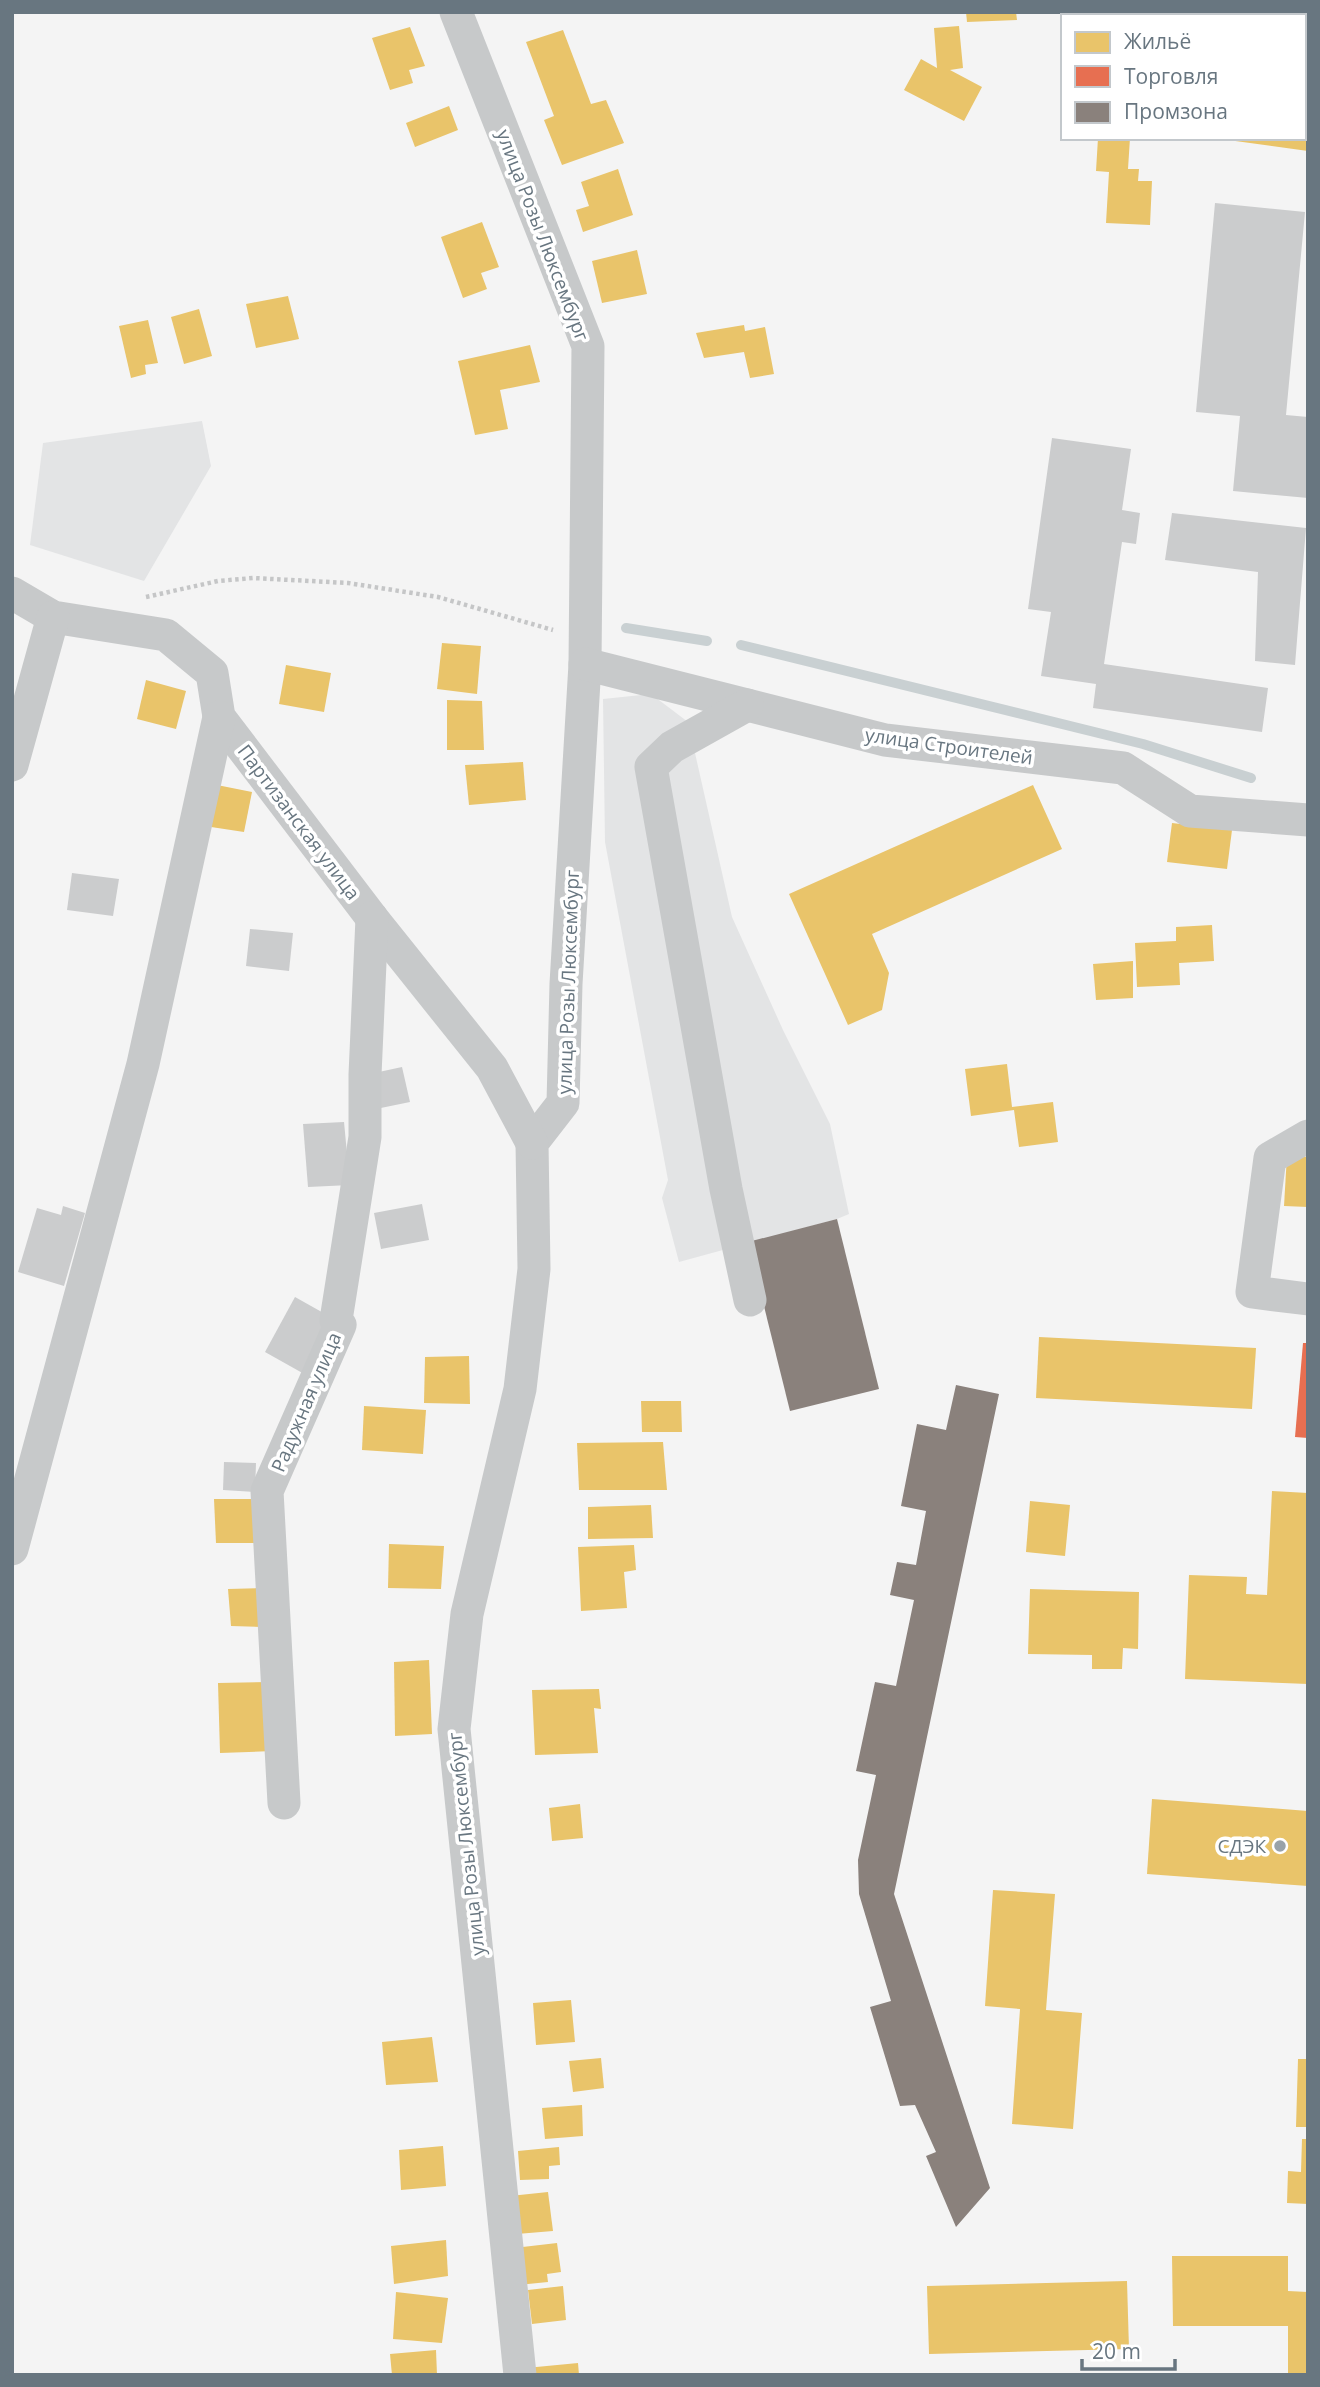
<svg xmlns="http://www.w3.org/2000/svg" width="1320" height="2387" viewBox="0 0 1320 2387" font-family="'Open Sans',sans-serif">
<rect width="100%" height="100%" fill="#f4f4f4"/>
<g fill="#e3e4e5">
<polygon points="202,421 211,466 144,581 30,545 43,443"/>
<polygon points="651,694 688,722 732,917 783,1030 830,1124 849,1214 837,1219 679,1262 662,1198 668,1180 605,842 603,699"/>
</g>
<g fill="#e9c46a">
<polygon points="966,12 1016,12 1017,20 967,22"/>
<polygon points="1205,12 1261,12 1260,16 1205,16"/>
<polygon points="959,26 963,68 950,70 982,87 964,121 904,90 921,59 937,68 934,28"/>
<polygon points="410,27 425,66 409,70 413,83 390,90 372,38"/>
<polygon points="563,30 591,104 606,100 624,143 562,165 544,120 554,116 526,42"/>
<polygon points="1304,103 1308,104 1308,151 1228,140 1304,138"/>
<polygon points="449,106 458,130 415,147 406,123"/>
<polygon points="1098,138 1130,138 1128,169 1139,169 1138,181 1152,181 1150,225 1106,223 1109,172 1096,171"/>
<polygon points="618,169 633,215 583,232 576,210 589,206 581,182"/>
<polygon points="482,222 499,267 481,273 487,289 463,298 441,237"/>
<polygon points="637,250 647,294 602,303 592,261"/>
<polygon points="288,296 299,339 256,348 246,304"/>
<polygon points="199,309 212,356 184,364 171,317"/>
<polygon points="148,320 158,363 145,365 146,374 131,378 119,326"/>
<polygon points="744,325 745,331 765,327 774,374 750,378 744,352 704,358 696,333"/>
<polygon points="530,345 540,382 500,390 508,429 475,435 458,361"/>
<polygon points="442,643 481,646 477,694 437,689"/>
<polygon points="286,665 331,673 324,712 279,704"/>
<polygon points="146,680 186,691 176,729 137,719"/>
<polygon points="447,700 482,701 484,750 447,750"/>
<polygon points="523,762 526,800 469,805 465,765"/>
<polygon points="207,783 252,792 244,832 198,825"/>
<polygon points="1033,785 1062,849 872,934 889,973 882,1010 848,1025 789,894"/>
<polygon points="1172,823 1232,830 1227,869 1167,862"/>
<polygon points="1212,925 1214,961 1179,963 1180,985 1137,987 1135,943 1176,941 1176,927"/>
<polygon points="1133,961 1133,998 1096,1000 1093,964"/>
<polygon points="1007,1064 1012,1107 1053,1102 1058,1142 1019,1147 1014,1110 971,1116 965,1069"/>
<polygon points="1287,1155 1308,1157 1308,1207 1284,1206"/>
<polygon points="1039,1337 1256,1348 1252,1409 1036,1398"/>
<polygon points="469,1356 470,1404 424,1403 425,1357"/>
<polygon points="641,1401 681,1401 682,1432 642,1432"/>
<polygon points="364,1406 426,1410 423,1454 362,1450"/>
<polygon points="663,1442 667,1490 579,1490 577,1443"/>
<polygon points="1272,1491 1308,1493 1308,1684 1185,1679 1189,1575 1247,1577 1246,1594 1267,1595"/>
<polygon points="214,1499 252,1499 255,1543 216,1543"/>
<polygon points="1030,1501 1070,1505 1065,1556 1026,1552"/>
<polygon points="651,1505 653,1538 588,1539 588,1507"/>
<polygon points="389,1544 444,1546 441,1589 388,1588"/>
<polygon points="634,1545 636,1570 624,1572 627,1608 581,1611 578,1547"/>
<polygon points="261,1588 262,1627 231,1626 228,1589"/>
<polygon points="1030,1589 1139,1592 1138,1649 1123,1648 1122,1669 1092,1669 1092,1655 1028,1654"/>
<polygon points="429,1660 432,1734 395,1736 394,1662"/>
<polygon points="270,1682 273,1751 220,1753 218,1683"/>
<polygon points="599,1689 601,1709 594,1708 598,1753 535,1755 532,1690"/>
<polygon points="1152,1799 1308,1811 1308,1886 1147,1874"/>
<polygon points="580,1804 583,1838 552,1841 549,1808"/>
<polygon points="993,1890 1055,1894 1046,2010 1082,2013 1073,2129 1012,2124 1020,2009 985,2006"/>
<polygon points="571,2000 575,2042 536,2045 533,2003"/>
<polygon points="432,2037 438,2082 386,2085 382,2042"/>
<polygon points="601,2058 604,2088 573,2092 569,2061"/>
<polygon points="1298,2059 1308,2059 1308,2127 1296,2127"/>
<polygon points="582,2105 583,2136 545,2139 542,2108"/>
<polygon points="1302,2139 1308,2139 1308,2204 1287,2203 1288,2171 1301,2172"/>
<polygon points="443,2146 446,2186 401,2190 399,2150"/>
<polygon points="559,2147 560,2165 549,2166 549,2179 520,2180 518,2151"/>
<polygon points="548,2192 553,2231 517,2234 510,2196"/>
<polygon points="446,2240 448,2276 394,2284 391,2246"/>
<polygon points="557,2243 561,2272 547,2274 548,2282 518,2285 514,2248"/>
<polygon points="1172,2256 1288,2256 1288,2291 1308,2292 1308,2375 1288,2375 1288,2326 1173,2326"/>
<polygon points="1127,2281 1129,2349 929,2354 927,2286"/>
<polygon points="563,2286 566,2320 532,2324 528,2290"/>
<polygon points="396,2292 448,2298 442,2343 393,2339"/>
<polygon points="436,2350 437,2375 392,2375 390,2354"/>
<polygon points="578,2363 579,2375 527,2375 526,2368"/>
</g>
<polygon fill="#e76f51" points="1303,1343 1308,1343 1308,1438 1295,1437"/>
<g fill="#8a817c">
<polygon points="837,1219 879,1389 790,1411 748,1242"/>
<polygon points="956,1385 999,1394 894,1894 990,2188 956,2227 926,2156 936,2152 915,2105 900,2106 870,2007 891,2001 859,1894 858,1860 876,1775 856,1771 875,1682 896,1686 914,1600 890,1595 897,1562 916,1565 926,1511 901,1506 917,1424 946,1430"/>
</g>
<g fill="none" stroke-linecap="round" stroke-linejoin="round">
<g stroke="#c9d0d2" stroke-width="10">
<polyline points="626,628 707,641"/>
<polyline points="741,645 1143,744 1251,778"/>
</g>
</g>
<g fill="#cbcccd">
<polygon points="1215,203 1305,212 1286,415 1308,417 1308,498 1233,491 1240,416 1196,412"/>
<polygon points="1052,438 1131,449 1122,510 1140,513 1136,544 1122,542 1104,664 1268,688 1262,732 1093,708 1096,684 1041,676 1051,612 1028,609"/>
<polygon points="1172,513 1306,528 1295,665 1255,661 1258,572 1165,560"/>
<polygon points="72,873 119,879 113,916 67,910"/>
<polygon points="250,929 293,933 289,971 246,966"/>
<polygon points="402,1067 410,1102 371,1110 365,1075"/>
<polygon points="344,1122 350,1185 308,1187 303,1124"/>
<polygon points="422,1204 429,1240 381,1249 374,1213"/>
<polygon points="63,1206 85,1213 64,1286 18,1272 37,1208 61,1215"/>
<polygon points="295,1297 336,1320 306,1375 265,1352"/>
<polygon points="224,1462 256,1463 255,1492 223,1490"/>
</g>
<g fill="none" stroke-linecap="round" stroke-linejoin="round">
<polyline stroke="#c5c6c7" stroke-width="4.5" stroke-dasharray="3.5 3.5" stroke-linecap="butt" points="146,597 218,581 253,578 348,583 438,597 553,630"/>
<g stroke="#c7c9ca" stroke-width="33">
<polyline points="456,12 588,346 585,664 566,984 563,1103 532,1143 534,1269 520,1389 467,1614 454,1729 520,2375"/>
<polyline points="1157,12 1160,16"/>
<polyline points="1304,71 1308,71"/>
<polyline points="12,593 53,617 166,635 212,673 219,717 372,918 492,1068 532,1143"/>
<polyline points="585,664 885,740 1123,768 1190,811 1308,820"/>
<polyline points="747,705 672,747 651,767 726,1189 750,1300"/>
<polyline points="12,765 53,617"/>
<polyline points="1308,1136 1270,1158 1252,1292 1308,1299"/>
<polyline points="12,1549 143,1064 219,717"/>
<polyline points="284,1803 267,1491 340,1325 336,1320 365,1137 365,1075 372,918"/>
</g>
</g>
<circle fill="#99a2a9" stroke="#fff" stroke-width="2.5" cx="1280" cy="1846" r="7"/>
<g text-anchor="middle" dominant-baseline="central" stroke-width="7" stroke-linejoin="round" paint-order="stroke">
<g font-size="19" fill="#687680" stroke="#fff">
<text transform="translate(543 235) rotate(69)">улица Розы Люксембург</text>
<text transform="translate(949 746) rotate(8)">улица Строителей</text>
<text transform="translate(299 822) rotate(53)">Партизанская улица</text>
<text transform="translate(568 982) rotate(-88)">улица Розы Люксембург</text>
<text transform="translate(306 1402) rotate(-67)">Радужная улица</text>
<text transform="translate(466 1844) rotate(-96)">улица Розы Люксембург</text>
</g>
<g font-size="19" fill="#687680" stroke="#fff" text-anchor="end">
<text x="1266" y="1846">СДЭК</text>
</g>
</g>
<rect width="1320" height="2387" fill="none" stroke="#687680" stroke-width="28"/>
<rect x="1061" y="14" width="245" height="126" fill="#ffffff" stroke="#c3c8cc" stroke-width="2"/>
<rect x="1075" y="32" width="35" height="21" fill="#e9c46a" stroke="#c3c8cc" stroke-width="2"/>
<text x="1124" y="49" font-size="21" fill="#687680">Жильё</text>
<rect x="1075" y="66" width="35" height="21" fill="#e76f51" stroke="#c3c8cc" stroke-width="2"/>
<text x="1124" y="84" font-size="21" fill="#687680">Торговля</text>
<rect x="1075" y="102" width="35" height="21" fill="#8a817c" stroke="#c3c8cc" stroke-width="2"/>
<text x="1124" y="119" font-size="21" fill="#687680">Промзона</text>
<path d="M1082 2359v10h93v-10" fill="none" stroke="#687680" stroke-width="3.5"/>
<text x="1092" y="2359" font-size="21" fill="#687680" stroke="#ffffff" stroke-width="5" paint-order="stroke">20 m</text>
</svg>
